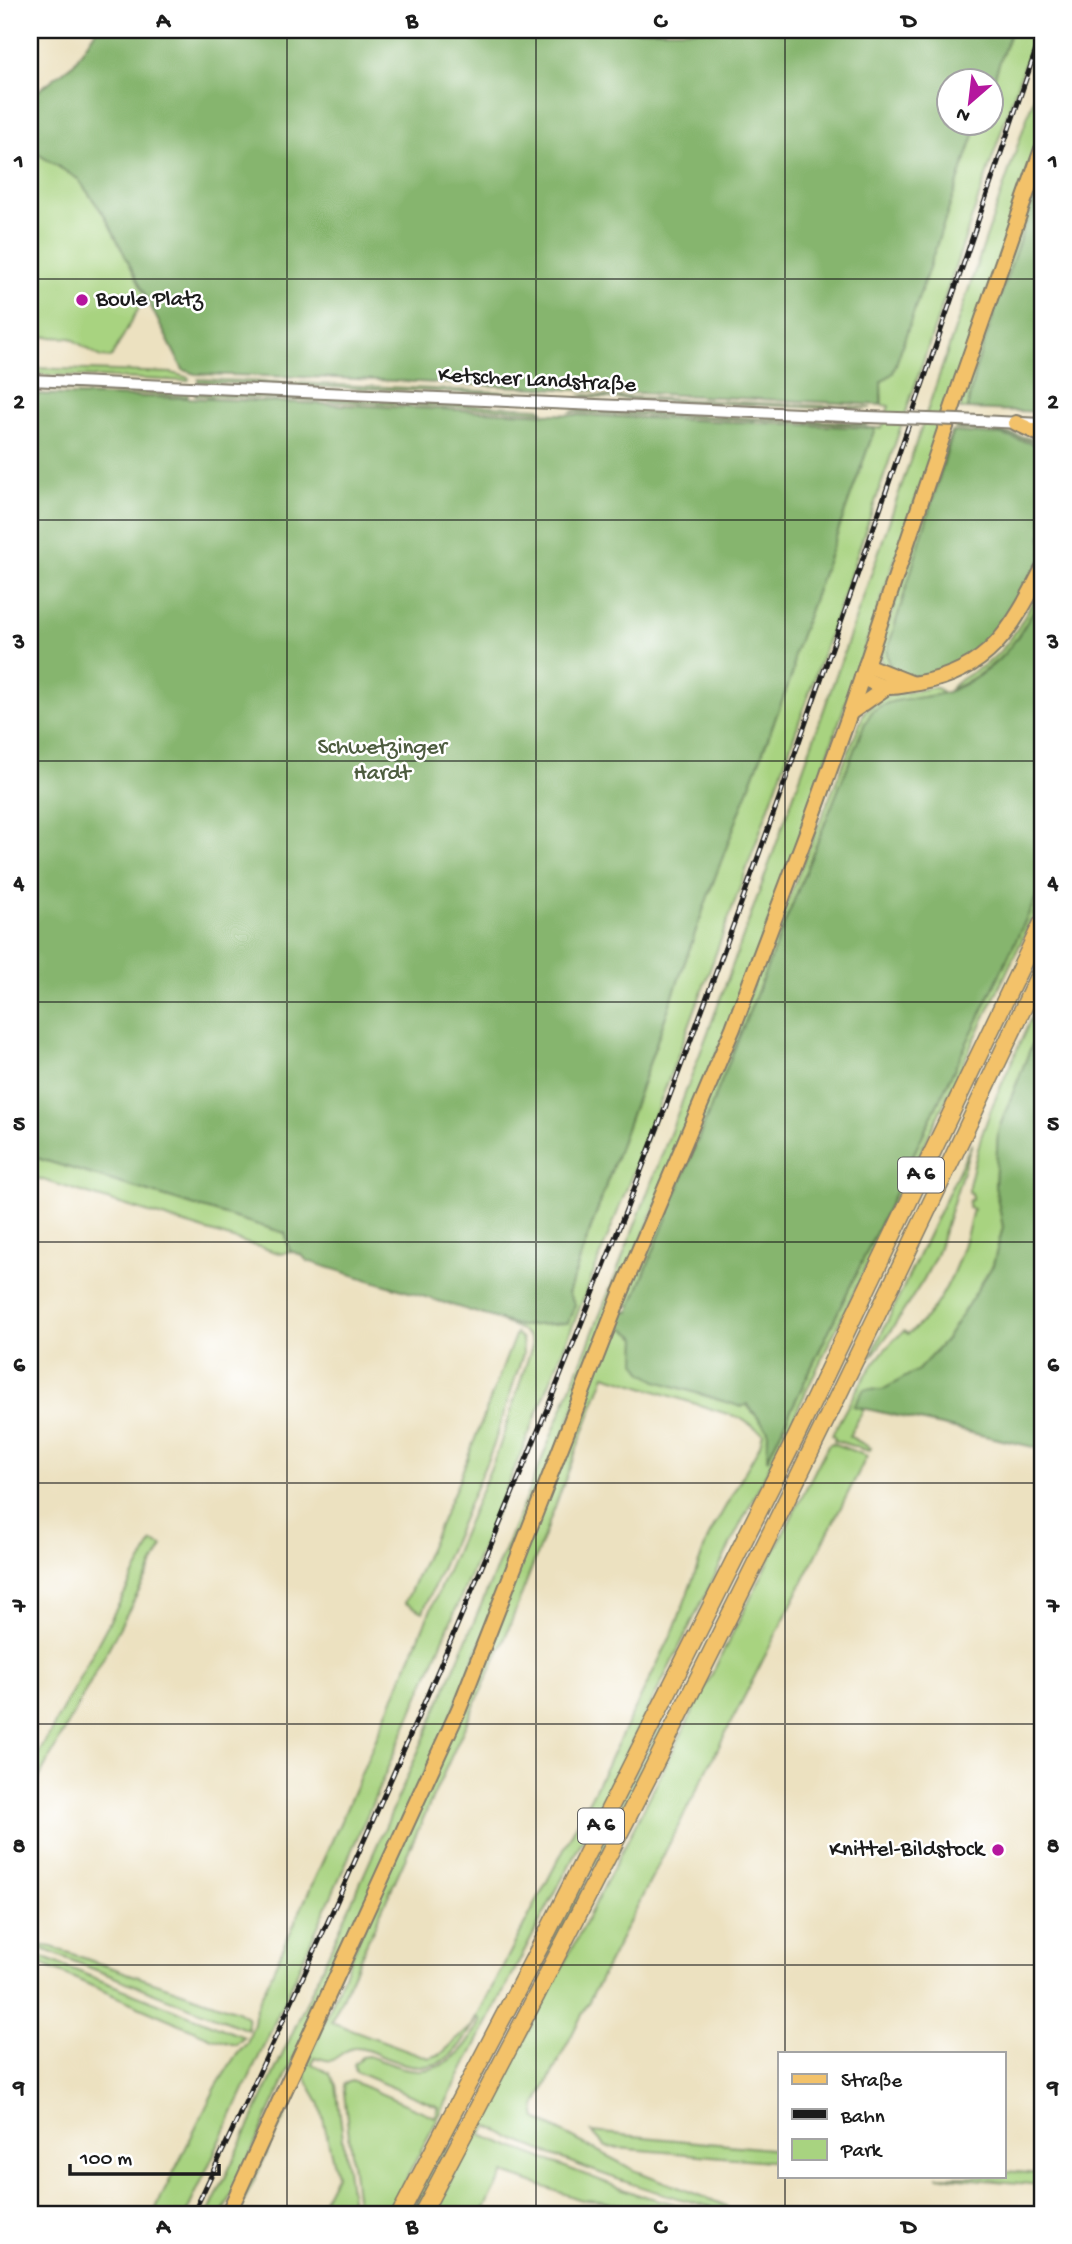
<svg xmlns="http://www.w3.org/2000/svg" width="1072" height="2244" viewBox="0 0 1072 2244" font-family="'Gochi Hand',sans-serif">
<rect width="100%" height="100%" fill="#fff"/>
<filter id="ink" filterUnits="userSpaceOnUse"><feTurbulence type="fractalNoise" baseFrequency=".0143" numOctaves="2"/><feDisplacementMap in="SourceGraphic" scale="14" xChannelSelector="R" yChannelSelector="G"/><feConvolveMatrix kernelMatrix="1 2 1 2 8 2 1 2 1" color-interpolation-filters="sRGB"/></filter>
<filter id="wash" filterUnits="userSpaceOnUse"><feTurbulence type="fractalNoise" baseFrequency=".00686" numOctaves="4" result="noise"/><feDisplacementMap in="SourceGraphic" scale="28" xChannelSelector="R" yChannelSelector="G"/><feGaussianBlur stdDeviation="1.57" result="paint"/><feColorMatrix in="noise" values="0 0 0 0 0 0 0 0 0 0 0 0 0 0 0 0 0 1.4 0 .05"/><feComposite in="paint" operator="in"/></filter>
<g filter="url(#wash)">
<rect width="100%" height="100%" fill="#ece1c0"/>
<g fill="#a8d380" stroke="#62784e" stroke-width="2" fill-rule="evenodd">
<path d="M 1011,30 L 1036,30 C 910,397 789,768 649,1131 C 508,1498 353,1858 186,2214 L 153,2214 L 216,2087 L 234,2058 L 247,2043 L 254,2024 L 256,2008 L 345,1812 L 498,1451 L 532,1346 C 529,1328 511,1327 498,1320 L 520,1326 L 568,1322 L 575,1304 L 568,1294 L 711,888 L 793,672 L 794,654 L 875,428 L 882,428 L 889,406 L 882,405 L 881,382 L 893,373 L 978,123 L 992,122 L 992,84 Z"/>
<path d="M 1042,74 L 1042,133 L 776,905 L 452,1713 L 223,2214 L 208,2214 C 376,1859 532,1499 671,1131 C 803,782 921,428 1042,74 Z"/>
<polygon points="30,149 78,179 105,216 146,295 111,358 101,357 70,338 30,336"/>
<polygon points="1042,163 1042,175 976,367 967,409 960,409 965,394 962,393"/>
<polygon points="30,368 172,373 189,378 188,381 30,374"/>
<polygon points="198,379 552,394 548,396 198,382"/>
<polygon points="30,386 188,392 188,396 30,388"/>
<polygon points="195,392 539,408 543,411 195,395"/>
<polygon points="581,395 871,408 842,409 584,397"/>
<polygon points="577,410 604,411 867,423 866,425 570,412"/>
<polygon points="956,427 985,428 1042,441 1042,443 990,431 955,429"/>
<polygon points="951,432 953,432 889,645 887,654 890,669 883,665 881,659 884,638"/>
<path d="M 1042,583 C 1042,595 1037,603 1032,614 C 1014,651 987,673 950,690 C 960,676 977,672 990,661 C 1014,641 1028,611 1042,583 Z"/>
<polygon points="930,688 937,688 944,693 919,698 865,723 631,1306 624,1303 865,711 884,697"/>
<polygon points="1042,886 1042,898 790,1425 784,1425"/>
<path d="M 1042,993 L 1042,1019 L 998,1131 L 995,1186 L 1003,1227 L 993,1265 L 945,1341 L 918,1370 L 854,1406 L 864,1409 L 849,1436 L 871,1448 L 869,1451 L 834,1440 L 835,1437 L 832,1435 C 851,1399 872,1357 904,1331 L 908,1334 C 945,1308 964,1251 973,1209 L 968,1207 L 969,1200 L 972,1200 L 972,1193 L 969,1192 L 969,1185 L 981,1137 L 993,1104 Z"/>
<polygon points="972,1143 937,1253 924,1279 890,1332 869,1360"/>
<polygon points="30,1156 285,1233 290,1251 282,1254 30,1176"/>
<path d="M 616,1322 L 637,1338 L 636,1362 L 657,1381 L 742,1407 L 746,1404 L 768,1430 L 768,1459 L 783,1427 L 785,1428 L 786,1433 L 599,1808 L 388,2214 L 358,2214 L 343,2084 L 352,2081 L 435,2117 L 439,2107 L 356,2072 L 354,2064 L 362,2057 L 368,2056 C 379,2059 389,2064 400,2067 C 439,2079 466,2053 481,2020 L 478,2018 C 452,2060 439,2078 386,2058 C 376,2054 365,2047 354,2048 C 345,2049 339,2057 330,2061 L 314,2057 L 312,2064 L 329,2073 L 336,2085 L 353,2214 L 321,2214 L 320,2206 L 336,2175 L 320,2105 C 316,2093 306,2084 305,2073 L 238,2214 L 234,2214 L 315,2044 ZM 605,1375 L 740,1418 L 763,1433 L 760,1445 L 709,1536 L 674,1630 L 598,1783 L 472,2026 L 441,2054 L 429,2058 L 331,2022 L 505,1638 Z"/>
<polygon points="516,1333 522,1340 523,1354 493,1447 423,1612 405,1603 457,1485"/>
<path d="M 832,1443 L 867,1456 L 535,2107 L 537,2119 L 634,2170 L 727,2206 L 730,2211 C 655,2195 586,2169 515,2140 C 504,2135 498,2130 488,2126 L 481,2135 L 636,2194 L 715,2214 L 669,2214 L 600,2201 L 582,2200 L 504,2173 L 482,2214 L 434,2214 L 612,1871 L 828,1445 Z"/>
<polygon points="152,1542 163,1546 30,1795 30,1770"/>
<polygon points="659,1727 665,1730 415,2214 408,2214"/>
<polygon points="30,1944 52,1947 237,2011 247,2017 248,2030"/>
<polygon points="39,1956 244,2037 236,2045 212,2038 48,1967 36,1960"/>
<polygon points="592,2132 780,2150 780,2162 606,2147"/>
<polygon points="1004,2171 1042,2174 1042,2185 937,2176 1004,2176"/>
</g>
<g fill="#86b56e" stroke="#516845" stroke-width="2">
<polygon points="96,30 1011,30 992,84 992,80 950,80 950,122 978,123 893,373 881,382 881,405 335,378 195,374 183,370 105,216 78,179 30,149 30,97 74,63"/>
<polygon points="1042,175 1042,412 967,409 976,367"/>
<polygon points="30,394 187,398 875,428 794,654 793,672 711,888 568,1293 575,1304 568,1323 520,1326 307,1261 302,1255 290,1251 285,1233 30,1156"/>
<polygon points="953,432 1001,435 1042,446 1042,558 1010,617 988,644 951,669 920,676 906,676 890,669 887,654 889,645"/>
<path d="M 1042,594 L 1042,886 L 767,1460 L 768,1430 L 747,1404 L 742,1407 L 657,1381 L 643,1373 L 636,1362 L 637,1338 L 616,1322 L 621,1310 L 629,1312 L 865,723 C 868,719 870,713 874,710 C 894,695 925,700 947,692 C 998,672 1019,640 1042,594 Z"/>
<polygon points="1042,1019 1042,1449 854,1406 864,1389 882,1390 918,1370 945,1341 993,1265 1003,1227 995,1186 998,1131"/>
</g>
</g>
<g filter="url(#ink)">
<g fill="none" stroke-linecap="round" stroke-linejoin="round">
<defs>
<g id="minor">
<polyline points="30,380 868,417"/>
<polyline points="958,420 1042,424"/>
</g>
<g id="major">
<polyline points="1016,423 1042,435"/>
<polyline points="866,665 911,683"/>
<path d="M 862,677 C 887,692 893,687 919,683 C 989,671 1012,629 1042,570"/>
<polyline points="850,713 884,689"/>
<polyline points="228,2214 459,1709 621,1293 733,1028 810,824 850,713 961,382 1042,149"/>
</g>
<g id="highway">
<polyline points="400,2214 545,1937 797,1435 1042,923"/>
<path d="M 422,2214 C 639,1804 846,1388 1042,968"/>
</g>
</defs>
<use href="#minor" stroke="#847e6e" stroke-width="14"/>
<use href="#major" stroke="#847e6e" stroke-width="18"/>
<use href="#highway" stroke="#847e6e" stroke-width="19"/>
<use href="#minor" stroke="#fff" stroke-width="10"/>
<use href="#major" stroke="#f3c26a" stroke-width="14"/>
<use href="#highway" stroke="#f3c26a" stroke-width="16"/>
<defs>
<path id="rail" d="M 193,2214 C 361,1859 516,1499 656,1132 C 795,769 917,400 1042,32"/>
</defs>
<use href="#rail" stroke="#1c1c1c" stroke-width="5"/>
<use href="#rail" stroke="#fff" stroke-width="2.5" stroke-dasharray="8" stroke-linecap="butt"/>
<defs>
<polyline id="minor-bridge" points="868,417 958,420"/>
</defs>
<use href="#minor-bridge" stroke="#847e6e" stroke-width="14" stroke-linecap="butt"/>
<use href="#minor-bridge" stroke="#fff" stroke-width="10"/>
</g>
</g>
<path fill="none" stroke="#1c1c1c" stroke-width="2" stroke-opacity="0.55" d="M 287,30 L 287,2214M 536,30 L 536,2214M 785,30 L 785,2053M 30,279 L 1042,279M 30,520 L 1042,520M 30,761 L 1042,761M 30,1002 L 1042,1002M 30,1242 L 1042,1242M 30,1483 L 1042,1483M 30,1724 L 1042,1724M 30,1965 L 1042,1965M 785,2176 L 785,2214"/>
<g fill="#b5179e" stroke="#fff" stroke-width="2.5">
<circle cx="82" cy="300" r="7"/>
<circle cx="998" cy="1850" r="7"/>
</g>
<g text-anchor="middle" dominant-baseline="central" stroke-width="5" stroke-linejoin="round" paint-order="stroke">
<g fill="#fff" stroke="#606060" stroke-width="2">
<rect x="898" y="1157.5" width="46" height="35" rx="5"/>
<rect x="578" y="1808.5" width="46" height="35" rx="5"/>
</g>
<g font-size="21" font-weight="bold" fill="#1c1c1c">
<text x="921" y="1175">A 6</text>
<text x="601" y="1826">A 6</text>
</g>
<g font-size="23" fill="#1c1c1c" stroke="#fff" text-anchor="start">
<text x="96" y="300">Boule Platz</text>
<text x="984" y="1850" text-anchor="end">Knittel-Bildstock</text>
</g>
<g font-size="23" fill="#1c1c1c" stroke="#fff">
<text transform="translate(537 381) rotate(3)">Ketscher Landstraße</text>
</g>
<g font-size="23" fill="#4d5c3f" stroke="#fff">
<text x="382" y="748">Schwetzinger<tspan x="382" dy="26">Hardt</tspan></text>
</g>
</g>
<rect width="1072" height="2244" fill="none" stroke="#fff" stroke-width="77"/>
<rect x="778" y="2052" width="228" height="126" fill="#ffffff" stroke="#a4a4a4" stroke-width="2"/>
<rect x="792" y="2074" width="35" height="10" fill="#f3c26a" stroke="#a4a4a4" stroke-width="2"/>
<text x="841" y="2086" font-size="21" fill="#1c1c1c">Straße</text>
<rect x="792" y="2109" width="35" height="10" fill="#1c1c1c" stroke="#a4a4a4" stroke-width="2"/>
<text x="841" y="2122" font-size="21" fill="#1c1c1c">Bahn</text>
<rect x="792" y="2139" width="35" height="21" fill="#a8d380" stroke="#a4a4a4" stroke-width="2"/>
<text x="841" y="2156" font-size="21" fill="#1c1c1c">Park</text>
<g transform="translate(970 102) rotate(208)"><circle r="33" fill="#ffffff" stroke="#a4a4a4" stroke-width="2"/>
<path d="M0-5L12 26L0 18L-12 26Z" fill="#b5179e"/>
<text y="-10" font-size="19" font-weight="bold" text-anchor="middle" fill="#1c1c1c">N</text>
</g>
<path d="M70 2164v10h149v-10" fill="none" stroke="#1c1c1c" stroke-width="3.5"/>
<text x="80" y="2164" font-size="21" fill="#1c1c1c" stroke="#ffffff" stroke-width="5" paint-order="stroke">100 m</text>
<rect x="38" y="38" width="996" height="2168" fill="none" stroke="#1c1c1c" stroke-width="2.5"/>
<g font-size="23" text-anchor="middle" font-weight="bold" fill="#1c1c1c">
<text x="163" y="27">A</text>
<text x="412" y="27">B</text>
<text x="660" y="27">C</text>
<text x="909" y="27">D</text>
<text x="19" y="167">1</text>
<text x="1053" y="167">1</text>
<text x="19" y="408">2</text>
<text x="1053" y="408">2</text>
<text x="19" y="648">3</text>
<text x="1053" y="648">3</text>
<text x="19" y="889">4</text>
<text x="1053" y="889">4</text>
<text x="19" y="1130">5</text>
<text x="1053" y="1130">5</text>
<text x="19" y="1371">6</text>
<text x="1053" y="1371">6</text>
<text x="19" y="1612">7</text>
<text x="1053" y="1612">7</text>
<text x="19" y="1852">8</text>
<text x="1053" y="1852">8</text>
<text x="19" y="2093">9</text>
<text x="1053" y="2093">9</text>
<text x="163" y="2233">A</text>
<text x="412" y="2233">B</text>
<text x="660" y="2233">C</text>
<text x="909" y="2233">D</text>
</g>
</svg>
